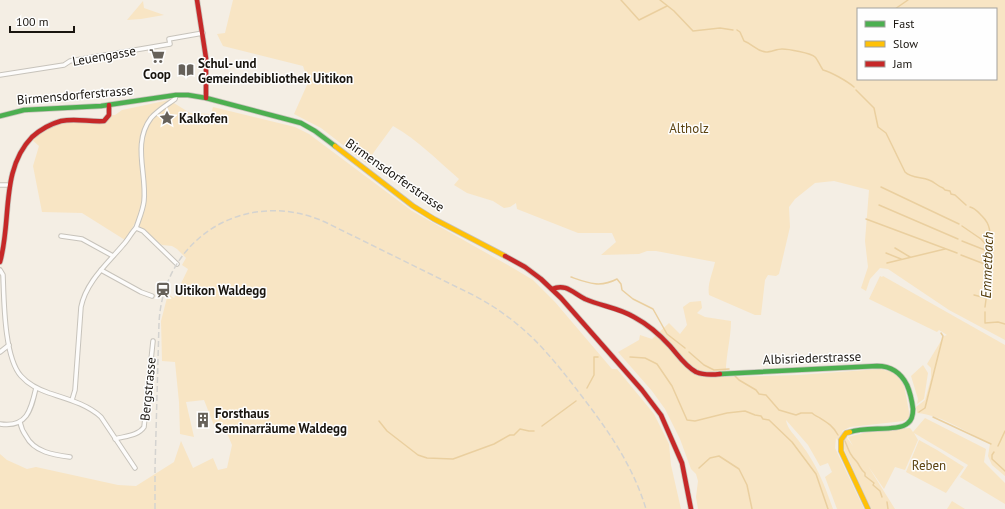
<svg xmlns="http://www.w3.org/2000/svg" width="1005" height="509" viewBox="0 0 1005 509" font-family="'PT Sans',sans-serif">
<rect width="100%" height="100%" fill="#f4eee4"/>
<g fill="#f8e5c4" fill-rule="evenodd">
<path d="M 233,0 L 1005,0 L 1005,340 L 949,310 L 888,269 L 880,268 L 870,279 L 866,291 L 861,288 L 868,267 L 865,241 L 869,190 L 834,181 L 815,183 L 795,199 L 789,207 L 790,227 L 779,274 L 776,276 L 768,275 L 765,280 L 761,315 L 755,315 L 709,295 C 707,284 713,272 715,262 L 656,251 L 647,251 L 639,254 L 601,255 L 616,242 L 612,233 L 578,233 L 517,209 L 516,203 L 510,207 L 504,208 L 493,201 L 467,193 L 454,185 L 459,179 C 437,160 418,140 393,126 L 366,163 L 321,128 L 294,114 L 311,76 L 305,72 L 303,66 L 223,46 L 217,34 L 225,33 ZM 858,9 L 996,9 L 996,79 L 858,79 Z"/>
<polygon points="143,1 144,8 164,15 141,19 127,20"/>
<polygon points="169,100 190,113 211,114 213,107 295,127 309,134 412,211 513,268 533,280 555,302 612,369 617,369 654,414 669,444 671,465 681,509 0,509 0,454 7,460 27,469 36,467 118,485 136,486 174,462 181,441 193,468 213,458 218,470 227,468 232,445 224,426 215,428 204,400 186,402 194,437 180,434 179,402 175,362 162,361 161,321 168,294 174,298 188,269 182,265 186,258 177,249 172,246 162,245 135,223 125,240 82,213 42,212 33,166 39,146 30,138 59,122 99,122 109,115 115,115 122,110"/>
<path d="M 880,276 L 882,277 L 883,276 L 1005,345 L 1005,476 L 992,465 L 988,456 L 990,444 C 968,433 942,415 917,413 L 916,407 L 925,400 L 931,378 L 931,368 L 927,364 L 944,336 L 947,335 L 939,330 L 937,332 L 869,299 Z"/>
<path d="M 701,301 L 702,308 L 697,313 L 705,317 L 731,321 C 731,340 725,358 726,377 L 798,375 L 880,369 L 895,373 L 904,385 L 910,417 L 904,421 L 850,427 L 842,431 L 853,446 L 848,437 L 875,430 L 910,428 L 913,432 L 925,418 L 986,449 L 984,462 L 1005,483 L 1005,504 L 960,477 L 968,465 L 914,433 L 918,440 L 905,470 L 895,467 L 884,489 L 868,466 L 895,509 L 871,509 L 844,449 L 836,438 L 835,448 L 864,509 L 837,509 L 825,477 L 832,472 L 828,463 L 820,466 L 808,445 L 786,420 C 787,429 796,436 801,444 C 816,463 825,486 833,509 L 698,509 L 696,497 L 698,481 L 696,474 L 691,469 L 680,439 L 665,409 L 652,391 L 618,352 L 639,340 L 640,335 L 652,339 L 669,323 L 680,334 L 687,325 L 683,307 L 690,302 Z"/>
<polygon points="923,365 928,373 924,399 917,404 918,399 911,376"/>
<polygon points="919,440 937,450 964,467 946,493 906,472"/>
<polygon points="952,501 965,509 947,509"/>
</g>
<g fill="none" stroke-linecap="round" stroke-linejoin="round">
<g stroke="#eacf9f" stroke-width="1.5">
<polyline points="621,0 639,20 667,6"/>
<polyline points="660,0 674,11 693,31 720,28 733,30"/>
<polyline points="895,9 908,0"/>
<path d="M 737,30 L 740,32 L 744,41 C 753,44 756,51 766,52 C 771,52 777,49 782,49 C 788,49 811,53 815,57 C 818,60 820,66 823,70 C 831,72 847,81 854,87"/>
<path d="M 856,90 L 874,108 L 878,127 L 886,133 L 905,172 C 911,178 921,177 929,180 C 935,182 937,186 943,188 L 945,190 L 950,191 L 951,194 L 955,195 L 966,205"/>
<polyline points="881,187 959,224"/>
<polyline points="879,205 958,239"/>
<path d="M 970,207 C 975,208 978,212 982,216 C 992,226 990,234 989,248 C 988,252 989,249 990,254 C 990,260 987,263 990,269 L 985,307"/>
<polyline points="866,219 957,253"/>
<polyline points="962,226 981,239 988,247"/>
<polyline points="962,241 990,252"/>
<polyline points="895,248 910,257"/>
<polyline points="886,253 901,259"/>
<polyline points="961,255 987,265"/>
<polyline points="887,263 945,249"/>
<path d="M 571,277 C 588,283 600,288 617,279 L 621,284 L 622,290 L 633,299 L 653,309 L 667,334 L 685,348"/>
<polyline points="974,295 986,298"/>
<polyline points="985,312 985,323 998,322 1005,324"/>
<polyline points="689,352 704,365 714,370 729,369"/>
<polyline points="630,357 645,358 657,364 672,386 687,420 695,421 727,413 745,411 755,415 761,416 763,419 769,420 792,442 816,474 828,509"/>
<path d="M 735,376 L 739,380 L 756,390 L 759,394 L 766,395 L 779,410 L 796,415 L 801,413 L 812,413 C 815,416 817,416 820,418 C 828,423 833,426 838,435"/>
<polyline points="587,388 594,375 594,357 598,357"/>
<polyline points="919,412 925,408 943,336 941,333"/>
<polyline points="933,417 991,444"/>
<polyline points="379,421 387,431 418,455 427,458 453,459 494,444 510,435 514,435 520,429 529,431 534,431"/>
<polyline points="542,426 576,401"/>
<path d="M 845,441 C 849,451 850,455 857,462 C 860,466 861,470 865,473 L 865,476 L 874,483 L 873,485 L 880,491 L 882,497"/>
<polyline points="998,446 1005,431"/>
<polyline points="994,452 992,455 992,459 1005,471"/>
<polyline points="699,468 710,458 719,456 739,469 747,485 752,509"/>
<polyline points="887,502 888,509"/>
</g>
<defs>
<g id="street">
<polyline points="0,75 64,65 70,61 170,44 169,39 203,33"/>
<polyline points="0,185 7,185"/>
<path d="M 136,228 C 139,219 143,210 144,201 C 147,174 132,143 151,118 C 158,110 167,105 175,99 L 176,95"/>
<polyline points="61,236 82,239 113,256"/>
<path d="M 0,270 L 3,275 C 4,300 4,357 21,376 C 29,385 38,389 49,393 C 67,399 87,404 101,417 L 135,468"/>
<polyline points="101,270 141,292 152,296"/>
<polyline points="0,352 9,345"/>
<path d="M 72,400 L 75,390 L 81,307 C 86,282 107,264 123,245 C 128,240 131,233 136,228 L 143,231 L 177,264"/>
<path d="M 20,422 C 21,427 23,432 26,436 C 34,452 54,455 70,457"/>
<path d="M 0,424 C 27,428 31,410 36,388"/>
<path d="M 115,439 C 125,436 138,436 144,427 L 153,341"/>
</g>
<g id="fast">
<polyline points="0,116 24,110 101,106 176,95 188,95 206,98 301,123 315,131 335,146"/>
<path d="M 720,374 L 877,366 C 891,366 901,373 907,385 C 910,392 912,401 913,409 C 913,414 912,420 908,423 C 899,432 865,426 850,432"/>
</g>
<g id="slow">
<polyline points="335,146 413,206 434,219 505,256"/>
<polyline points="850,432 846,433 841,440 841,451 868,509"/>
</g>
<g id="jam">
<polyline points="197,0 206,58 206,98"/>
<polyline points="505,256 525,267 541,279 561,298 642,390 661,415 682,463 691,509"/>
<path d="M 0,262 C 12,220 0,170 32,137 C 40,130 50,124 61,121 C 76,118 89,122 104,121 L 109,115 L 109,105"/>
<path d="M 552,289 C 566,283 573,293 585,299 C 601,306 619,308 634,317 C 647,324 660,335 670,346 C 678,355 685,366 696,372 C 703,375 711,375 720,374"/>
</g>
</defs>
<use href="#street" stroke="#c7c3bb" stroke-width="5.5"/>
<use href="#fast" stroke="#c7c3bb" stroke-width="6"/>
<use href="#slow" stroke="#c7c3bb" stroke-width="6"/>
<use href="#jam" stroke="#c7c3bb" stroke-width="6"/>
<use href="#street" stroke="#fdfcfb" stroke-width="3.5"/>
<use href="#fast" stroke="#4caf50" stroke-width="4.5"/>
<use href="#slow" stroke="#ffc107" stroke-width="4.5"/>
<use href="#jam" stroke="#c62828" stroke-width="4.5"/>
<path stroke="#d4d3d0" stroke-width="1.5" stroke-dasharray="6 3" stroke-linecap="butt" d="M 155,509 L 155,469 L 159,323 C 163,237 247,187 325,222 L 475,296 C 527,324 552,357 587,403 C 612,436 634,469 646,509"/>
</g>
<defs>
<symbol id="supermarket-bare" viewBox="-9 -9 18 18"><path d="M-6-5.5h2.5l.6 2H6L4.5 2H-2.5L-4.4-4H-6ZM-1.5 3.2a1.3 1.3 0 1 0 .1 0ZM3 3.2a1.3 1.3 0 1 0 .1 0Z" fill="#66615a" stroke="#fefefe" stroke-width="2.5" paint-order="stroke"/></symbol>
<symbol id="library-bare" viewBox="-9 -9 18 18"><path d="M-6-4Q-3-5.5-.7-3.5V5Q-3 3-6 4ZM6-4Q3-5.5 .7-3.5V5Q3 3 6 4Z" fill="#66615a" stroke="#fefefe" stroke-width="2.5" paint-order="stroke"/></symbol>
<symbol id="sight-bare" viewBox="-9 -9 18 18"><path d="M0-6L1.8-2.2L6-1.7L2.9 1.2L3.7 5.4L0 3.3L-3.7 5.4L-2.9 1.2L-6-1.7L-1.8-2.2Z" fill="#66615a" stroke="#fefefe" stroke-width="2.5" paint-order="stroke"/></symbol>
<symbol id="station-bare" viewBox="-9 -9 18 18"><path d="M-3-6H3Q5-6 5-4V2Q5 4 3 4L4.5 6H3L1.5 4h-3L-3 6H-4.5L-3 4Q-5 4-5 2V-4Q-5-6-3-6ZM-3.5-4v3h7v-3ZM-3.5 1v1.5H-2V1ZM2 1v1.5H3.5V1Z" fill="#66615a" stroke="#fefefe" stroke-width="2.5" paint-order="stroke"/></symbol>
<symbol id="building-bare" viewBox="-9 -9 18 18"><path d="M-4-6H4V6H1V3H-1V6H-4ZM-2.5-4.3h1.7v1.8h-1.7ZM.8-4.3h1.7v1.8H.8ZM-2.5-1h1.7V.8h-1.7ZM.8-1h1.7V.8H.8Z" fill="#66615a" stroke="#fefefe" stroke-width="2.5" paint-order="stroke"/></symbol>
</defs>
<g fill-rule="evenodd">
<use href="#supermarket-bare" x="146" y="45" width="22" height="22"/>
<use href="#library-bare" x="175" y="59" width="22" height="22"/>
<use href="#sight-bare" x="156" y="107" width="22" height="22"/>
<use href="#station-bare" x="152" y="279" width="22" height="22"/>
<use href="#building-bare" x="192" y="409" width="22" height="22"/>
</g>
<g text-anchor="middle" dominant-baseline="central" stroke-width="3" stroke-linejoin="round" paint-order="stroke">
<g font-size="13" fill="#19150f" stroke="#fefefe">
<text transform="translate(104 56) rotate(-10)">Leuengasse</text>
<text transform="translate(75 95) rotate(-5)">Birmensdorferstrasse</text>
<text transform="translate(395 175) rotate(35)">Birmensdorferstrasse</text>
<text transform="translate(812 358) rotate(-2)">Albisriederstrasse</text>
<text transform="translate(148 389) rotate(-84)">Bergstrasse</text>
</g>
<g font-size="13" font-weight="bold" fill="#19150f" stroke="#fefefe" text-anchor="start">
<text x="198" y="63">Schul- und<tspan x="198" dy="15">Gemeindebibliothek Uitikon</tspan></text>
<text x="157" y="74" text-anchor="middle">Coop</text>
<text x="179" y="118">Kalkofen</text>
<text x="175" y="290">Uitikon Waldegg</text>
<text x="215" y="413">Forsthaus<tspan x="215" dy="15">Seminarräume Waldegg</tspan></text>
</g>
<g font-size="13" fill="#5c4311" stroke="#fefefe">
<text x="689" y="128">Altholz</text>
<text x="929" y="465">Reben</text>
</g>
<g font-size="14" font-style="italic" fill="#4e3500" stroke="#fefefe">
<text transform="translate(987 265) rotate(-88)">Emmetbach</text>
</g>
</g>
<rect x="857" y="8" width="140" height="72" fill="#fefefe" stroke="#a2a19e"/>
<rect x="865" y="21" width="20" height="6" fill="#4caf50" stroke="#a2a19e"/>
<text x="893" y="28" font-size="12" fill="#19150f">Fast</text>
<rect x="865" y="41" width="20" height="6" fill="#ffc107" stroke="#a2a19e"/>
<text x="893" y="48" font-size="12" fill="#19150f">Slow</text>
<rect x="865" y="61" width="20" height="6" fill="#c62828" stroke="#a2a19e"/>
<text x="893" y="68" font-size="12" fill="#19150f">Jam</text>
<path d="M10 26v6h64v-6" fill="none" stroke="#19150f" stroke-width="2"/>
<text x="16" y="26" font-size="12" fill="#19150f" stroke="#fefefe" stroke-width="3" paint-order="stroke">100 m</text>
</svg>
